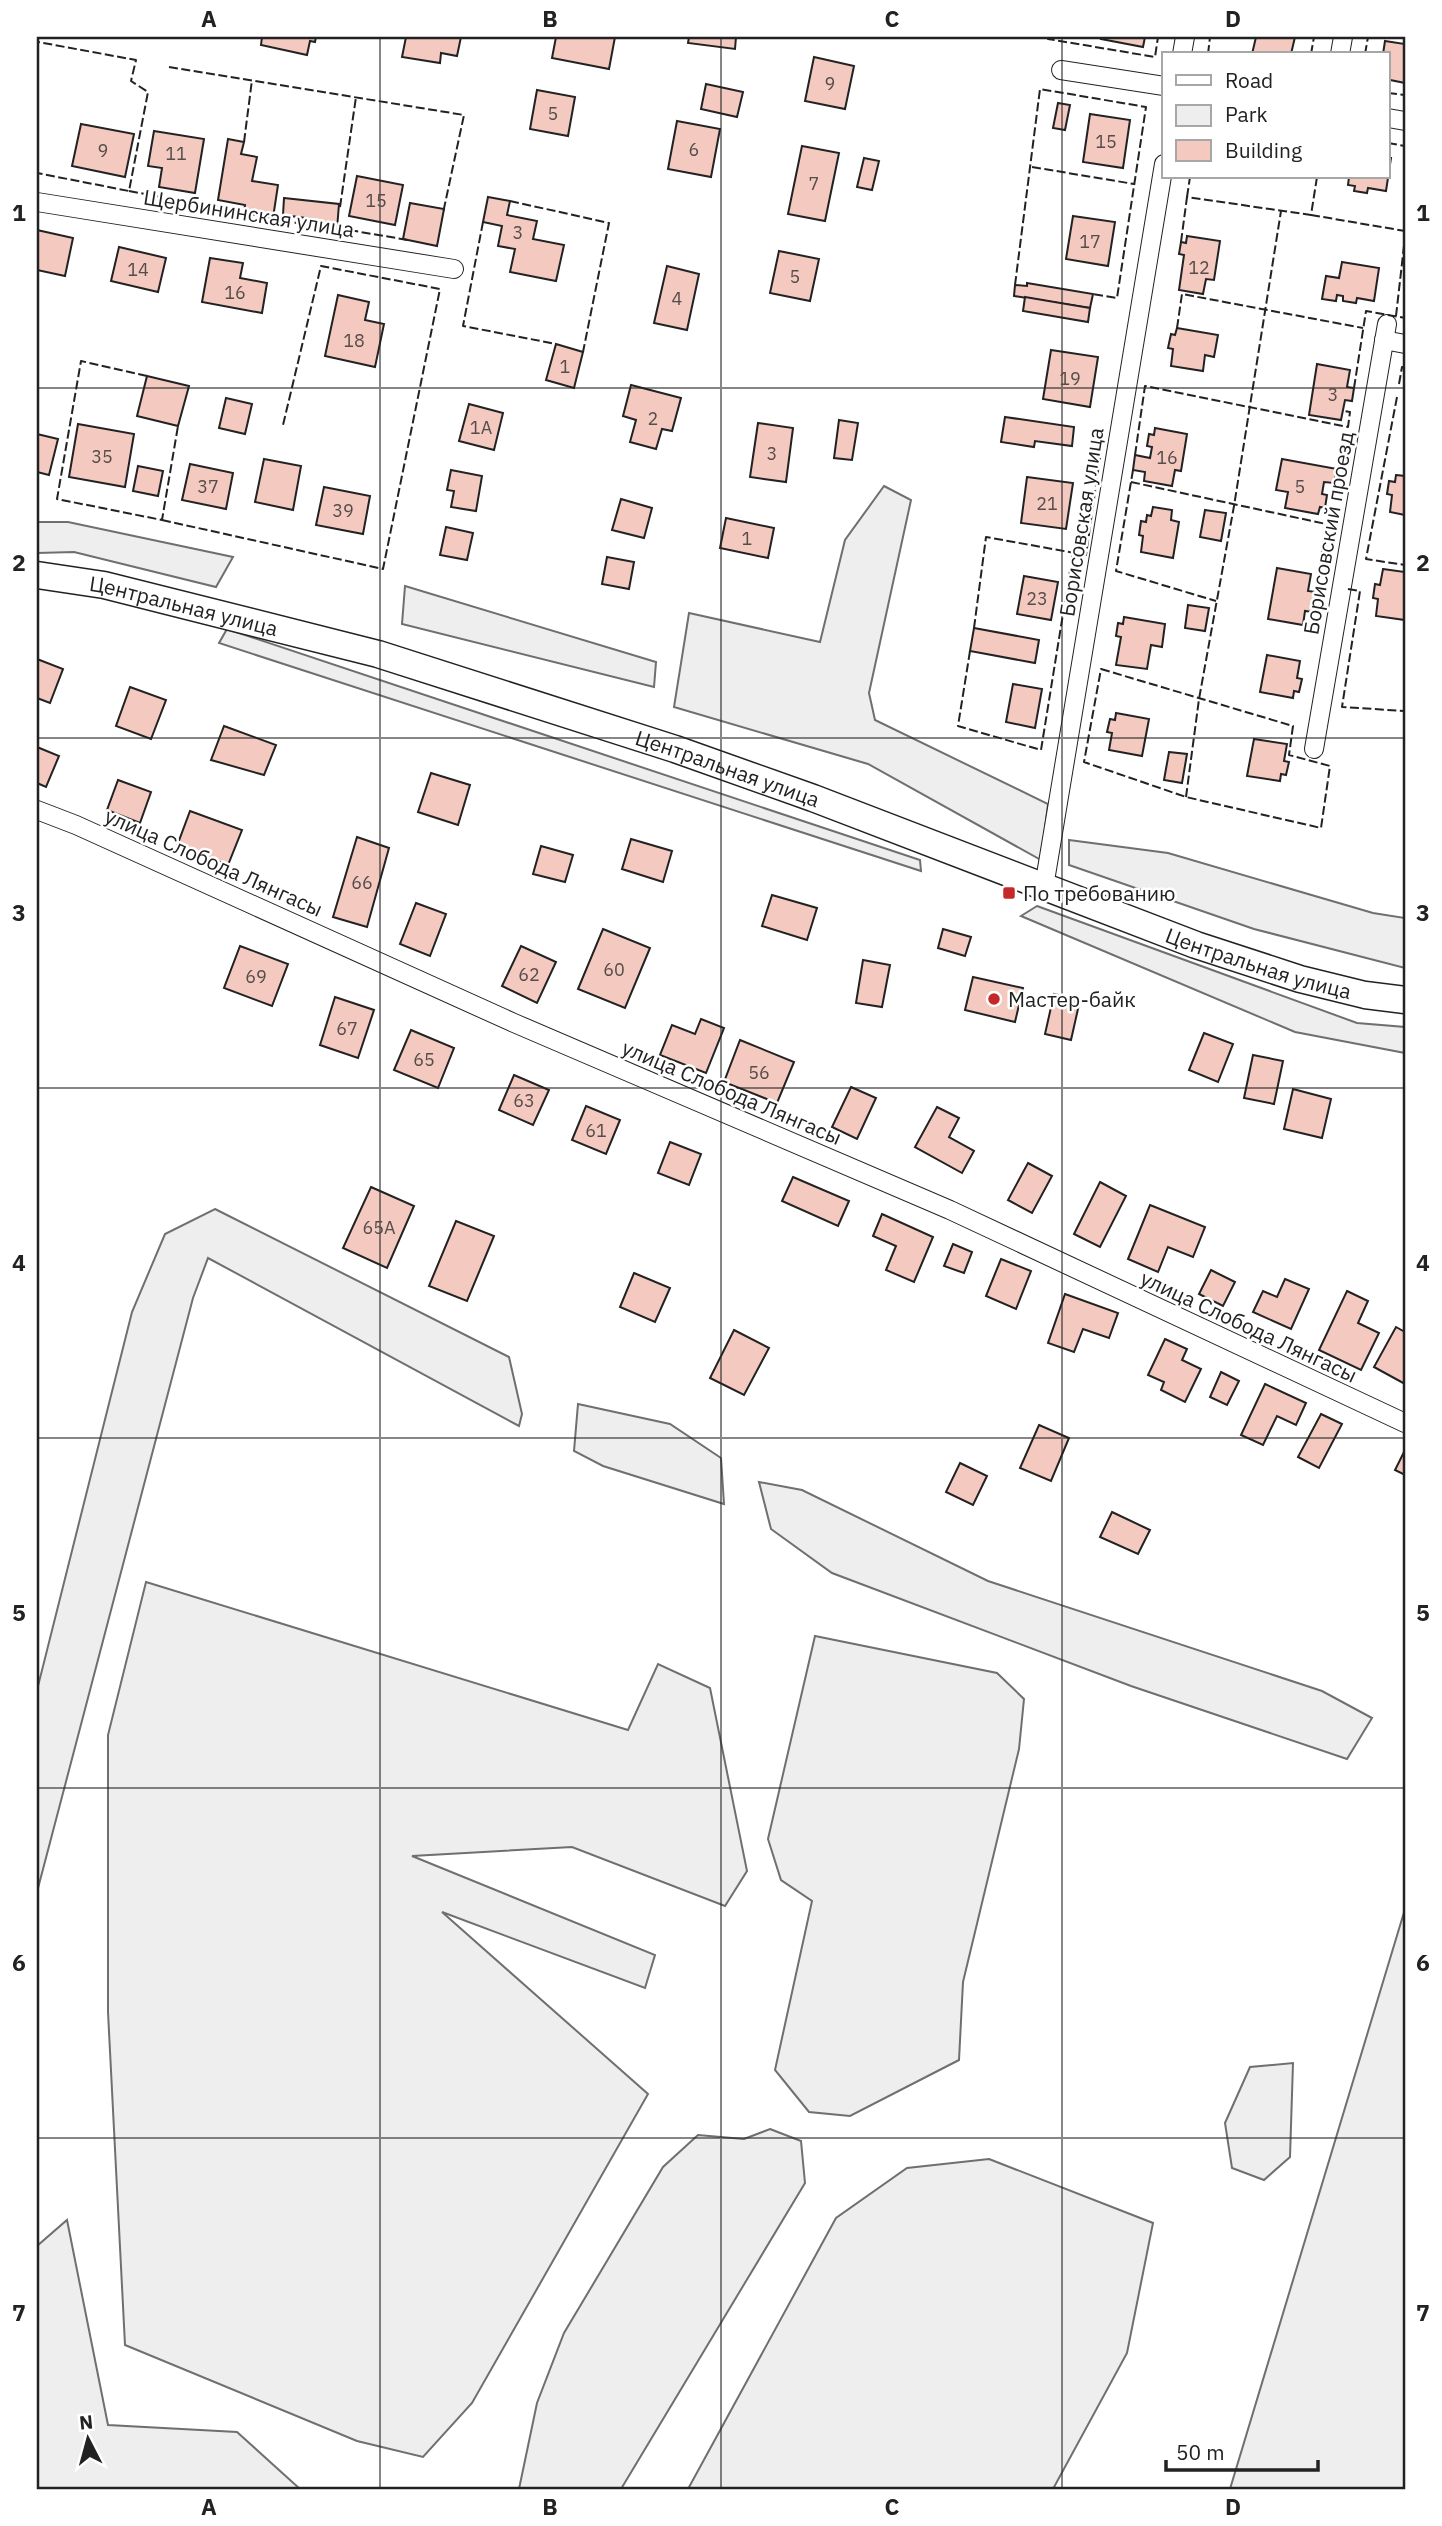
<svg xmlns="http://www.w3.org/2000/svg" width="1442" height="2526" viewBox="0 0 1442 2526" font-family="'IBM Plex Sans',sans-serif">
<rect width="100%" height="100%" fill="#fff"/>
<g fill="#eee" stroke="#6f6f6f" stroke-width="2">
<polygon points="884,486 911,500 869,693 875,720 1048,804 1041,860 868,764 674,707 689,613 820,642 845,540"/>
<polygon points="37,522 68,522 233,557 216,587 74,552 37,553"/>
<polygon points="405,586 656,662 654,687 402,624"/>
<polygon points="227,629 920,860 921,871 219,643"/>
<polygon points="1069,840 1168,853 1373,913 1405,918 1405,968 1254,929 1069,865"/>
<polygon points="1037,906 1357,1023 1405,1027 1405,1053 1295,1032 1021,916"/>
<polygon points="215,1209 509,1357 522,1414 519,1426 208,1258 193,1298 37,1892 37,1690 132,1312 165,1234"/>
<polygon points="578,1404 670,1424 721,1458 724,1504 603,1466 574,1451"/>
<polygon points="759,1482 802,1490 988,1581 1322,1691 1372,1718 1347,1759 1131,1686 832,1573 771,1529"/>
<polygon points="146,1582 628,1730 658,1664 710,1688 747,1871 725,1906 572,1847 412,1856 655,1955 645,1988 442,1912 648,2094 472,2403 423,2457 357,2441 125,2345 108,2012 108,1735"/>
<polygon points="815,1636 997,1673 1024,1699 1019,1749 963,1982 959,2060 850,2116 809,2112 775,2070 812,1901 781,1880 768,1839"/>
<polygon points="1405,1909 1405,2489 1230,2489"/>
<polygon points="1293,2063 1290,2157 1264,2180 1232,2168 1225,2123 1250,2067"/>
<polygon points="770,2129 801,2141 805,2183 621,2489 519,2489 537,2403 564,2333 663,2167 698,2135 744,2139"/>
<polygon points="989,2159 1153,2223 1127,2353 1053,2489 688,2489 836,2218 907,2168"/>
<polygon points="67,2220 108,2425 237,2432 300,2489 37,2489 37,2246"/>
</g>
<g fill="#f3c9c0" stroke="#222" stroke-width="2">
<polygon points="262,37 316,37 315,42 310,41 307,55 261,45"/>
<polygon points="406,37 461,37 457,56 441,53 440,63 402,57"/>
<polygon points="556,37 615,37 609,69 552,58"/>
<polygon points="689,37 736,37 735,49 688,43"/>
<polygon points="1102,37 1145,37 1143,47 1101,39"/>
<polygon points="1256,37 1295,37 1291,54 1252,54"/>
<polygon points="1385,41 1405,44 1405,83 1390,80 1388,88 1388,54 1383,54"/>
<polygon points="814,57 854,66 845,109 805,101"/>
<polygon points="706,84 743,92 737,117 701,109"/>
<polygon points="537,90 575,97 568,136 530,129"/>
<polygon points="1058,103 1070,105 1065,130 1053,128"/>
<polygon points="1090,114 1130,120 1123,168 1083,162"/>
<polygon points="677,121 720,129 711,177 668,169"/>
<polygon points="81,124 134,134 125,177 72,166"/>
<polygon points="154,131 204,139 195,193 159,187 162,168 148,166"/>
<polygon points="228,139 244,142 241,154 257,157 252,181 278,185 273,218 244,213 245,205 218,200"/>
<polygon points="802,146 839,153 825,221 788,214"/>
<polygon points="864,158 879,161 872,190 857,187"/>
<polygon points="1388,158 1391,158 1386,191 1368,188 1367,193 1354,191 1355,186 1348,185 1349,177 1388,177"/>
<polygon points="357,176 403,185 395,225 349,216"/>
<polygon points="488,197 510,201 507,215 537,221 533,239 564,245 556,281 510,272 515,249 498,246 502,226 483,222"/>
<polygon points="284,198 339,204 337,229 314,227 315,219 283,215"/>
<polygon points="410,203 444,209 437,246 403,239"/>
<polygon points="1073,216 1115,222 1108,266 1066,259"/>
<polygon points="37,230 73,238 65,276 37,270"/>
<polygon points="1187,236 1220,241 1214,280 1206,279 1203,294 1179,290 1184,255 1179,254 1181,242 1186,243"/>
<polygon points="119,247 166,258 158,292 111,281"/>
<polygon points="779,251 819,259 810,301 770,293"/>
<polygon points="210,258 243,263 240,278 267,283 262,313 202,302"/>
<polygon points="1342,262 1379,268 1374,301 1357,298 1356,303 1343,301 1343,296 1337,295 1336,301 1322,299 1326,276 1339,278"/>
<polygon points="667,266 699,274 687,330 654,323"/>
<polygon points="1027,283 1093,294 1090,308 1014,296 1015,285 1027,286"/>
<polygon points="338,295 369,302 365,320 384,324 375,367 325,356"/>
<polygon points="1025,297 1090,308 1088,322 1023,311"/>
<polygon points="1177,328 1218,335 1214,357 1205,355 1203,371 1171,366 1173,349 1168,348 1171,334 1175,335"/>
<polygon points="556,344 583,352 574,388 546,380"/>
<polygon points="1051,350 1098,357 1090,407 1043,399"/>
<polygon points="1317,364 1350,370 1347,387 1354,388 1352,401 1345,400 1341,420 1309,415"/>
<polygon points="147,376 189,386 178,426 137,416"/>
<polygon points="631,385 681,398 672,431 662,429 656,449 630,442 636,420 623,416"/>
<polygon points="226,398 252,404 245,434 219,428"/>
<polygon points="469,404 503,413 494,450 459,441"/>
<polygon points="1005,417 1074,427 1072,446 1035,441 1034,447 1001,442"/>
<polygon points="839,420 858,423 852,460 834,458"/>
<polygon points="758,423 793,428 786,482 750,477"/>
<polygon points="78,424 134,434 125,487 69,477"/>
<polygon points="1155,428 1187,434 1181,471 1175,470 1172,486 1144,481 1145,472 1133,470 1135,455 1150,458 1152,447 1147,446 1149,434 1154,435"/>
<polygon points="37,434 58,439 49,475 37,472"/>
<polygon points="264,459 301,466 293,510 255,502"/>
<polygon points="1282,459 1337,469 1334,483 1324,482 1322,494 1327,495 1325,508 1320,507 1318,514 1285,508 1288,492 1276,490"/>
<polygon points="190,464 233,473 226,509 182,500"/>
<polygon points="138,466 163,471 158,496 133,491"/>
<polygon points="451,470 482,476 476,511 451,507 454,491 447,490"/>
<polygon points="1396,475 1405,476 1405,515 1390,512 1392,495 1387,494 1389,481 1395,482"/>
<polygon points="1027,477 1073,483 1066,529 1021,523"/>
<polygon points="324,487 370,496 363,534 316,525"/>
<polygon points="621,499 652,508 644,538 612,530"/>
<polygon points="1153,507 1172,510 1171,520 1179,522 1173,558 1141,552 1143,536 1139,535 1141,521 1146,522 1147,515 1151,516"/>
<polygon points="1205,510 1226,513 1221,541 1200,537"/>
<polygon points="726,518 774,528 768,558 720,548"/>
<polygon points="446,527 473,533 467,560 440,555"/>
<polygon points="607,557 634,562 629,589 602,584"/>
<polygon points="1277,568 1311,574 1308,591 1316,592 1312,612 1305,611 1303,625 1268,619"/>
<polygon points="1383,569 1405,572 1405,620 1376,616 1378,599 1373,598 1375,584 1380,585"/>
<polygon points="1024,576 1058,582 1051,620 1017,614"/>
<polygon points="1188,605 1209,608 1205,631 1185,628"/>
<polygon points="1124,617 1165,624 1162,647 1151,645 1147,669 1116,665 1121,637 1116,636 1118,623 1123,624"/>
<polygon points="974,628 1039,640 1035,663 970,651"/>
<polygon points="1267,655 1300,661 1297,678 1302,679 1299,692 1294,691 1293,698 1260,692"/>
<polygon points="37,659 63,669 50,703 37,698"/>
<polygon points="1013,684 1042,689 1035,728 1006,722"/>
<polygon points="130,687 166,700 151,739 116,726"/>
<polygon points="1116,713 1149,719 1142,756 1109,750 1112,733 1107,732 1110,719 1115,720"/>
<polygon points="224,726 276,745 264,775 211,760"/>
<polygon points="1254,739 1287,744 1284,761 1289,762 1286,775 1281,774 1280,781 1247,776"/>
<polygon points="37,747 59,756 46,787 37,783"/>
<polygon points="1169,752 1187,754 1182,783 1164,780"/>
<polygon points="431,773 470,785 458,825 418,812"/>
<polygon points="118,780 151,792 140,823 107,810"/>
<polygon points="190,811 242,830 228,865 177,846"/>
<polygon points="357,837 389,848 367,927 333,917"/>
<polygon points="631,839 672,851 663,882 622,869"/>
<polygon points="541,846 573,855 565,882 533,874"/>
<polygon points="772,895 817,908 807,940 762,926"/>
<polygon points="416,903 446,914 430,956 400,944"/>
<polygon points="603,929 650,948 625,1008 578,989"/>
<polygon points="943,929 971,937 965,956 938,948"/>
<polygon points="240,946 288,964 272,1006 224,988"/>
<polygon points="521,946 556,962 537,1003 502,986"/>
<polygon points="863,960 890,965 882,1007 856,1003"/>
<polygon points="973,977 1023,988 1015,1022 965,1010"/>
<polygon points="1054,994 1080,1000 1071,1040 1045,1034"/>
<polygon points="335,997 374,1010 358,1058 320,1045"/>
<polygon points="701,1019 724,1028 706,1073 660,1055 672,1025 695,1034"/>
<polygon points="411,1030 454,1048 438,1088 394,1070"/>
<polygon points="1204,1033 1233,1044 1218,1082 1189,1070"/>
<polygon points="740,1040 794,1062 777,1103 724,1082"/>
<polygon points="1253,1055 1283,1061 1274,1104 1244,1098"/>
<polygon points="514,1075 549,1090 533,1125 499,1110"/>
<polygon points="851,1087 876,1098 857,1139 832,1127"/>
<polygon points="1293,1089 1331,1099 1322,1138 1284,1129"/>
<polygon points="586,1106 620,1120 606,1154 572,1140"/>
<polygon points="937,1107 959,1118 949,1137 974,1151 962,1173 915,1147"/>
<polygon points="670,1142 701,1154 689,1185 658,1173"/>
<polygon points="1028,1163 1052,1176 1032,1213 1008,1200"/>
<polygon points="793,1177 849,1201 838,1226 782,1201"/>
<polygon points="1100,1182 1126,1196 1100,1247 1074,1234"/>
<polygon points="371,1187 414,1206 387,1268 343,1248"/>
<polygon points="1150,1205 1205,1227 1193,1257 1168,1247 1158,1272 1128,1259"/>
<polygon points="882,1214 933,1237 914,1282 886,1270 896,1246 873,1236"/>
<polygon points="456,1221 494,1236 467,1301 429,1286"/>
<polygon points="953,1244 972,1252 964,1273 944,1266"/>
<polygon points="1001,1259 1031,1271 1016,1309 986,1296"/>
<polygon points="1211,1270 1235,1282 1223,1306 1199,1294"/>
<polygon points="634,1273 670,1288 655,1322 620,1307"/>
<polygon points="1285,1279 1309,1289 1291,1329 1253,1312 1263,1291 1277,1297"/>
<polygon points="1347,1291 1368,1301 1358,1323 1379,1333 1361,1370 1319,1350"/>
<polygon points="1065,1294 1118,1313 1109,1338 1083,1329 1074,1352 1048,1343"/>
<polygon points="1396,1327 1405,1332 1405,1384 1374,1367"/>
<polygon points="734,1330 769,1348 744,1395 710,1378"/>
<polygon points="1165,1339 1187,1349 1182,1360 1201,1369 1185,1402 1161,1390 1164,1382 1148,1375"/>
<polygon points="1221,1372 1239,1381 1227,1405 1210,1397"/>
<polygon points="1265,1384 1306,1403 1296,1425 1277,1416 1263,1445 1241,1435"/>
<polygon points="1321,1414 1342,1424 1319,1468 1298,1457"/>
<polygon points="1039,1425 1069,1438 1051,1481 1020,1468"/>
<polygon points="1405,1450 1405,1475 1395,1470"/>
<polygon points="960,1463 987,1476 973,1505 946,1492"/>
<polygon points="1112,1512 1150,1530 1138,1554 1100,1537"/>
</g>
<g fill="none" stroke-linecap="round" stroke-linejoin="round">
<defs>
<g id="street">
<polyline points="1182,54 1185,37"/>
<polyline points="1340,54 1343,37"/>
<polyline points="1061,70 1164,86"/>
<polyline points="1388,118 1405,121"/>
<polyline points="37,202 454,269"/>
<polyline points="1384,340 1405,344"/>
<polyline points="1314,749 1387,324"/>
<polyline points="37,810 76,825 514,1023 950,1210 1405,1423"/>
<polyline points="1044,887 1164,164"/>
</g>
<g id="secondary">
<path id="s1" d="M 37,575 L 104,585 L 378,654 L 675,749 L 813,798 L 1196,945 L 1300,979 L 1365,995 L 1405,1000"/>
</g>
</defs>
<use href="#street" stroke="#222" stroke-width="20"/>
<use href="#secondary" stroke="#222" stroke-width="29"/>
<use href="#street" stroke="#fff" stroke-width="18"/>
<use href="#secondary" stroke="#fff" stroke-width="26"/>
<g stroke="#222" stroke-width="2" stroke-dasharray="9 3.5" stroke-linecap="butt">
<polyline points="1049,37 1048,39 1155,57 1158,37"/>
<polyline points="37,49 38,42 136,60 131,81 148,92 129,191 37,173"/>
<polyline points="1208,54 1210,37"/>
<polyline points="1311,54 1314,37"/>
<polyline points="1365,54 1368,37"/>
<polyline points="169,67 464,115 443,213"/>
<polyline points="1388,93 1405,95"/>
<polyline points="244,142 252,80"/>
<polyline points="1388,143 1405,146"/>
<polyline points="1032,167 1134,184"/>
<polyline points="129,191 246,213"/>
<polyline points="1187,197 1190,177"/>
<polyline points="510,201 609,223 583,352"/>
<polyline points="340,207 356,97"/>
<polyline points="1311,215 1405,231"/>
<polyline points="270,218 318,227"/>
<polyline points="483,222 463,326 556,344"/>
<polyline points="337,228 408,240"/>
<polyline points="1181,242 1187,197 1311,215 1317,177"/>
<polyline points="1015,285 1040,89 1146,107 1117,298 1093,294"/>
<polyline points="1396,316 1405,237"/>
<polyline points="1177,328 1182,294 1363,328"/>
<polyline points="147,376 81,361 57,499 162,520 178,426"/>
<polyline points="1399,384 1402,367 1405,368"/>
<polyline points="1354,388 1366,311 1405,318"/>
<polyline points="1397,397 1366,559 1405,565"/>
<polyline points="1135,455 1145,386 1348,427 1350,412 1343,411"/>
<polyline points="1133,470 1116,571 1216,601"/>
<polyline points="1131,482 1326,524 1316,592"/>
<polyline points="162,520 383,569 440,289 321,266 283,425"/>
<polyline points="1348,589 1360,591 1342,707 1405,711"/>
<polyline points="974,628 986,537 1086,555 1101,450"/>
<polyline points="970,651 958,726 1041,750 1073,552"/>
<polygon points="1101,669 1293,726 1289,755 1330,766 1321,828 1186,797 1084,762"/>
<polyline points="1186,797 1199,699 1234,506 1281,211"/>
</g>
</g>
<path fill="none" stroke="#222" stroke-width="2" stroke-opacity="0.55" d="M 380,37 L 380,2489M 721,37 L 721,2489M 1062,37 L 1062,2489M 37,388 L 1405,388M 37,738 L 1405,738M 37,1088 L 1405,1088M 37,1438 L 1405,1438M 37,1788 L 1405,1788M 37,2138 L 1405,2138"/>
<g fill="#c62828" stroke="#fff" stroke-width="2.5">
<rect x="1002" y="886" width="14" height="14" rx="3.5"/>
<circle cx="994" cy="999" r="7"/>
</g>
<g text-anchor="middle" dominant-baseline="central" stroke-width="5" stroke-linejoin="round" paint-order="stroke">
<g font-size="18" fill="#564c4a">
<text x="830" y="83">9</text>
<text x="553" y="113">5</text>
<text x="1106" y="141">15</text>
<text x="694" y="149">6</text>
<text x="103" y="150">9</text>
<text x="176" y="153">11</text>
<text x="814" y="183">7</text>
<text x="376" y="200">15</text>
<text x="518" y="232">3</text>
<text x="1090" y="241">17</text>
<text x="1199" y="267">12</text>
<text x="138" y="269">14</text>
<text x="795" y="276">5</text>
<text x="235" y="292">16</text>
<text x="677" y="298">4</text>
<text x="354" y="340">18</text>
<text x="565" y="366">1</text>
<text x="1070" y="378">19</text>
<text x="1333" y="394">3</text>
<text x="653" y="418">2</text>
<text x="481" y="427">1А</text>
<text x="772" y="453">3</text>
<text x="102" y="456">35</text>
<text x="1167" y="457">16</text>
<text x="208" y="486">37</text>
<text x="1300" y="486">5</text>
<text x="1047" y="503">21</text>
<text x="343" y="510">39</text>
<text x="747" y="538">1</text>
<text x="1037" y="598">23</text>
<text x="362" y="882">66</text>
<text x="614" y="969">60</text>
<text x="529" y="974">62</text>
<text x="256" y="976">69</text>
<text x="347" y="1028">67</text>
<text x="424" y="1059">65</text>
<text x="759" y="1072">56</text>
<text x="524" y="1100">63</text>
<text x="596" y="1130">61</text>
<text x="379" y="1227">65А</text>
</g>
<g font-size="21" fill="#222" stroke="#fff">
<text transform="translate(249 213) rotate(9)">Щербининская улица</text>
<text transform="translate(1081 522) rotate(-81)">Борисовская улица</text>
<text transform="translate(1328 533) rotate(-80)">Борисовский проезд</text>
<text stroke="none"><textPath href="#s1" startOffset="150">Центральная улица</textPath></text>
<text stroke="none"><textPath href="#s1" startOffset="718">Центральная улица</textPath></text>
<text transform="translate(214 862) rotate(24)">улица Слобода Лянгасы</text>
<text stroke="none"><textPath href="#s1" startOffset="1284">Центральная улица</textPath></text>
<text transform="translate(732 1092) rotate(23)">улица Слобода Лянгасы</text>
<text transform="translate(1249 1326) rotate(25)">улица Слобода Лянгасы</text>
</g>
<g font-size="21" fill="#222" stroke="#fff" text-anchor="start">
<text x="1023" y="893">По требованию</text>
<text x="1008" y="999">Мастер-байк</text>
</g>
</g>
<rect width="1442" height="2526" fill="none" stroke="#ffffff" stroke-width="77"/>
<rect x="1162" y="52" width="228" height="126" fill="#ffffff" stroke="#a7a7a7" stroke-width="2"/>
<rect x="1176" y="75" width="35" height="10" fill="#ffffff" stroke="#a7a7a7" stroke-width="2"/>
<text x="1225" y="88" font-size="21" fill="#222222">Road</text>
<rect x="1176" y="105" width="35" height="21" fill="#eeeeee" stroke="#a7a7a7" stroke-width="2"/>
<text x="1225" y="122" font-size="21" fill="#222222">Park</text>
<rect x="1176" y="140" width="35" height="21" fill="#f3c9c0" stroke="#a7a7a7" stroke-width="2"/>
<text x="1225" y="158" font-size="21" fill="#222222">Building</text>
<g transform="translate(88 2439) rotate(354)" stroke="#ffffff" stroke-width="5" paint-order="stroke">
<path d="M0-5L12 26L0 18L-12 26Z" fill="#222222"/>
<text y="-10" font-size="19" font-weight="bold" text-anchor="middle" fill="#222222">N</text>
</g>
<path d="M1166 2460v10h152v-10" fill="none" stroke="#222222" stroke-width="3.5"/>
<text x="1176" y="2460" font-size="21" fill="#222222" stroke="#ffffff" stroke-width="5" paint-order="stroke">50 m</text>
<rect x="38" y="38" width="1366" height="2450" fill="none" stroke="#222" stroke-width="2.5"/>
<g font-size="23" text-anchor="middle" font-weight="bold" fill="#222">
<text x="209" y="27">A</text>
<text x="550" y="27">B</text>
<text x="892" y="27">C</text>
<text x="1233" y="27">D</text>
<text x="19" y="221">1</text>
<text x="1423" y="221">1</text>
<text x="19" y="571">2</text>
<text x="1423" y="571">2</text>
<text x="19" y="921">3</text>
<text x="1423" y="921">3</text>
<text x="19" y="1271">4</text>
<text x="1423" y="1271">4</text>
<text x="19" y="1621">5</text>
<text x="1423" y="1621">5</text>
<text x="19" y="1971">6</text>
<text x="1423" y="1971">6</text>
<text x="19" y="2321">7</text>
<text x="1423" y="2321">7</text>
<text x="209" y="2515">A</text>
<text x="550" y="2515">B</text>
<text x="892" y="2515">C</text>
<text x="1233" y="2515">D</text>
</g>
</svg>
